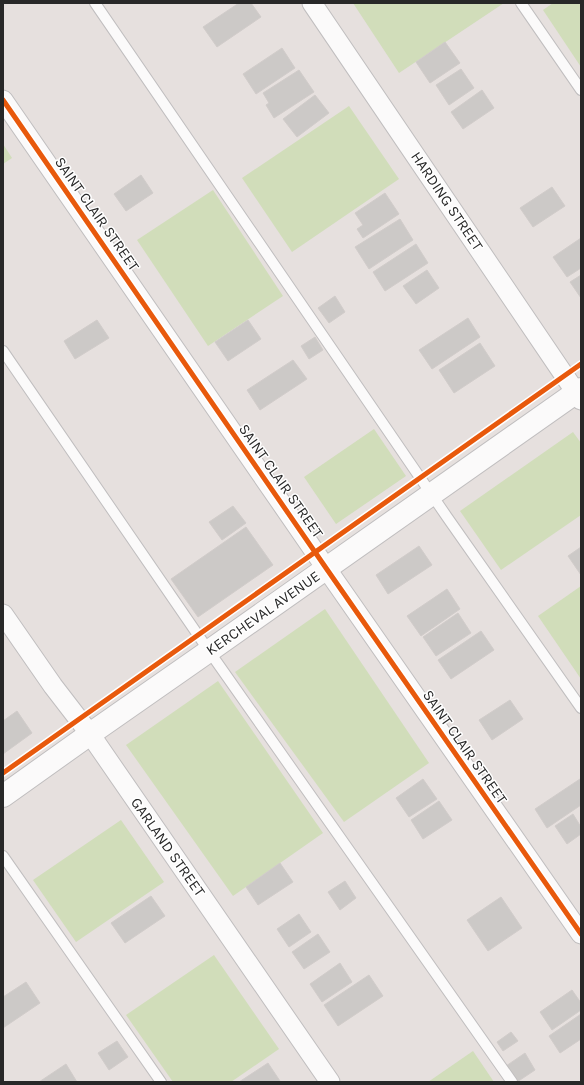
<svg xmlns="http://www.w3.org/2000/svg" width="584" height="1085" viewBox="0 0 584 1085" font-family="Karla,sans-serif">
<rect width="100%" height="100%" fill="#e6e0de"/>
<g fill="#d1ddba">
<polygon points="353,3 504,3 399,73"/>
<polygon points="553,3 581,3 581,67 543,10"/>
<polygon points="349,106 399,179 292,252 242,178"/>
<polygon points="3,144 12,158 3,164"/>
<polygon points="213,190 283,296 208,346 137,240"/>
<polygon points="374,429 406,476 336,524 304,477"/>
<polygon points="573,432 581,443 581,515 501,570 460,511"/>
<polygon points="581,586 581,679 538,616"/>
<polygon points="325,609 429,763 344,822 235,672"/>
<polygon points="218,681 323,833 233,896 126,745"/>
<polygon points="121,820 164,882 76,942 33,880"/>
<polygon points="214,955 279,1049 231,1082 173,1082 126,1015"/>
<polygon points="473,1051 494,1082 428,1082"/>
</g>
<g fill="#ccc9c7" stroke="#d1ccca">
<polygon points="239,3 251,3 261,17 217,47 203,27"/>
<polygon points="445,42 460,63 430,83 416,62"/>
<polygon points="282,48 295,68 256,94 243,74"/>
<polygon points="461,69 474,88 449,105 436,85"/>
<polygon points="299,70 314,92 274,118 266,105 269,103 263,93"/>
<polygon points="482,90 494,108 463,129 451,112"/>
<polygon points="315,95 329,113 297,137 283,119"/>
<polygon points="141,175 153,193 126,211 114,194"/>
<polygon points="552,187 565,206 533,227 520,208"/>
<polygon points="385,193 399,214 363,238 357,229 363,225 355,213"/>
<polygon points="400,219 413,240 369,269 355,247"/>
<polygon points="581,238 581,268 567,277 553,257"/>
<polygon points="416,244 428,263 385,291 373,272"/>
<polygon points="427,270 439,288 416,304 403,286"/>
<polygon points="581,275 581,298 570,282"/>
<polygon points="335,296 345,312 329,323 318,308"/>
<polygon points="468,318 480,337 432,369 419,350"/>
<polygon points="97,320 109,338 75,359 64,341"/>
<polygon points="248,320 261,339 228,361 215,342"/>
<polygon points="315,337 323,350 309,359 301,346"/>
<polygon points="480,343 495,366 454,393 439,370"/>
<polygon points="293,360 307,379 260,410 247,390"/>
<polygon points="233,506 246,523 222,540 209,522"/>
<polygon points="246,527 273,565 198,617 171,579"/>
<polygon points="419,546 432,565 388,594 376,575"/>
<polygon points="581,547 581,575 568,556"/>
<polygon points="447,589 460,609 421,636 407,616"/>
<polygon points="458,613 471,633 436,656 423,637"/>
<polygon points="481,631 494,650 451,679 438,660"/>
<polygon points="510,700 523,719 492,740 479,720"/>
<polygon points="17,711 32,733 3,754 3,721"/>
<polygon points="423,779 437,799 409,817 396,798"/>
<polygon points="580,779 581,780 581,805 547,828 535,809"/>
<polygon points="439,801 452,820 423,839 411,820"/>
<polygon points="573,814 581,827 581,834 567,844 555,826"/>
<polygon points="280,863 293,882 258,905 246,887"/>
<polygon points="345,881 356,898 340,910 328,892"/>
<polygon points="151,896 165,916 125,943 111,923"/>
<polygon points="501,897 522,928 488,951 467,920"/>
<polygon points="299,914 311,932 289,947 277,929"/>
<polygon points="318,934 330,952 304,969 292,952"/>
<polygon points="340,963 352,982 322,1002 310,984"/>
<polygon points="369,975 383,996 338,1026 324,1005"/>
<polygon points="26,982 40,1003 3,1028 3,997"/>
<polygon points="572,990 581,1003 581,1010 552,1030 540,1012"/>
<polygon points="581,1014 581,1039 560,1053 549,1036"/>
<polygon points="511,1032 518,1041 503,1051 497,1042"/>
<polygon points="117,1041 128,1057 109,1070 98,1053"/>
<polygon points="525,1053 535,1070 517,1082 506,1066"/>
<polygon points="268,1063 280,1081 278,1082 239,1082"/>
<polygon points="66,1064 77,1082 39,1082"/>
</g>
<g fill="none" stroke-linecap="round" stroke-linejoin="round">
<defs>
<g id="lane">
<polyline points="95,3 447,517 581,708"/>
<polyline points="521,3 581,90"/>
<polyline points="3,351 209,651 512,1082"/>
<polyline points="3,856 161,1082"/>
</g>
<g id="street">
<polyline points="312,3 581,400"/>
<polyline points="3,100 326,568 581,934"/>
<polyline points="3,614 53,686 90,734 330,1082"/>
</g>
<polyline id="secondary" points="3,796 90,734 209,651 581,389"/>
</defs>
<use href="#lane" stroke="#c0bebf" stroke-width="12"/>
<use href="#street" stroke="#c0bebf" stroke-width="21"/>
<use href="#secondary" stroke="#c0bebf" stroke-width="24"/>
<use href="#lane" stroke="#fbfafa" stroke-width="10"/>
<use href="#street" stroke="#fbfafa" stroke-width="19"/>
<use href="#secondary" stroke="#fbfafa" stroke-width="22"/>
<defs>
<g id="cycleway">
<polyline points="3,100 326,568 581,934"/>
<polyline points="3,773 581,364"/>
</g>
</defs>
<use href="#cycleway" stroke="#fff" stroke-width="8"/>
<use href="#cycleway" stroke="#e8590c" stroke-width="5"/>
</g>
<g text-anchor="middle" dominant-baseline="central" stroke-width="3" stroke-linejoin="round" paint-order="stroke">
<g font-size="15" fill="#282828" stroke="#fff">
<text transform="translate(447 201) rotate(56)">HARDING STREET</text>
<text transform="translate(97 214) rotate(55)">SAINT CLAIR STREET</text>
<text transform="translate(281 481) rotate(55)">SAINT CLAIR STREET</text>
<text transform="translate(263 613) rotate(-35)">KERCHEVAL AVENUE</text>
<text transform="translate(465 747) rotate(55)">SAINT CLAIR STREET</text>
<text transform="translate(168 847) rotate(55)">GARLAND STREET</text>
</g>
</g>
<rect width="584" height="1085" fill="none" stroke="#282828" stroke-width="8"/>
</svg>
